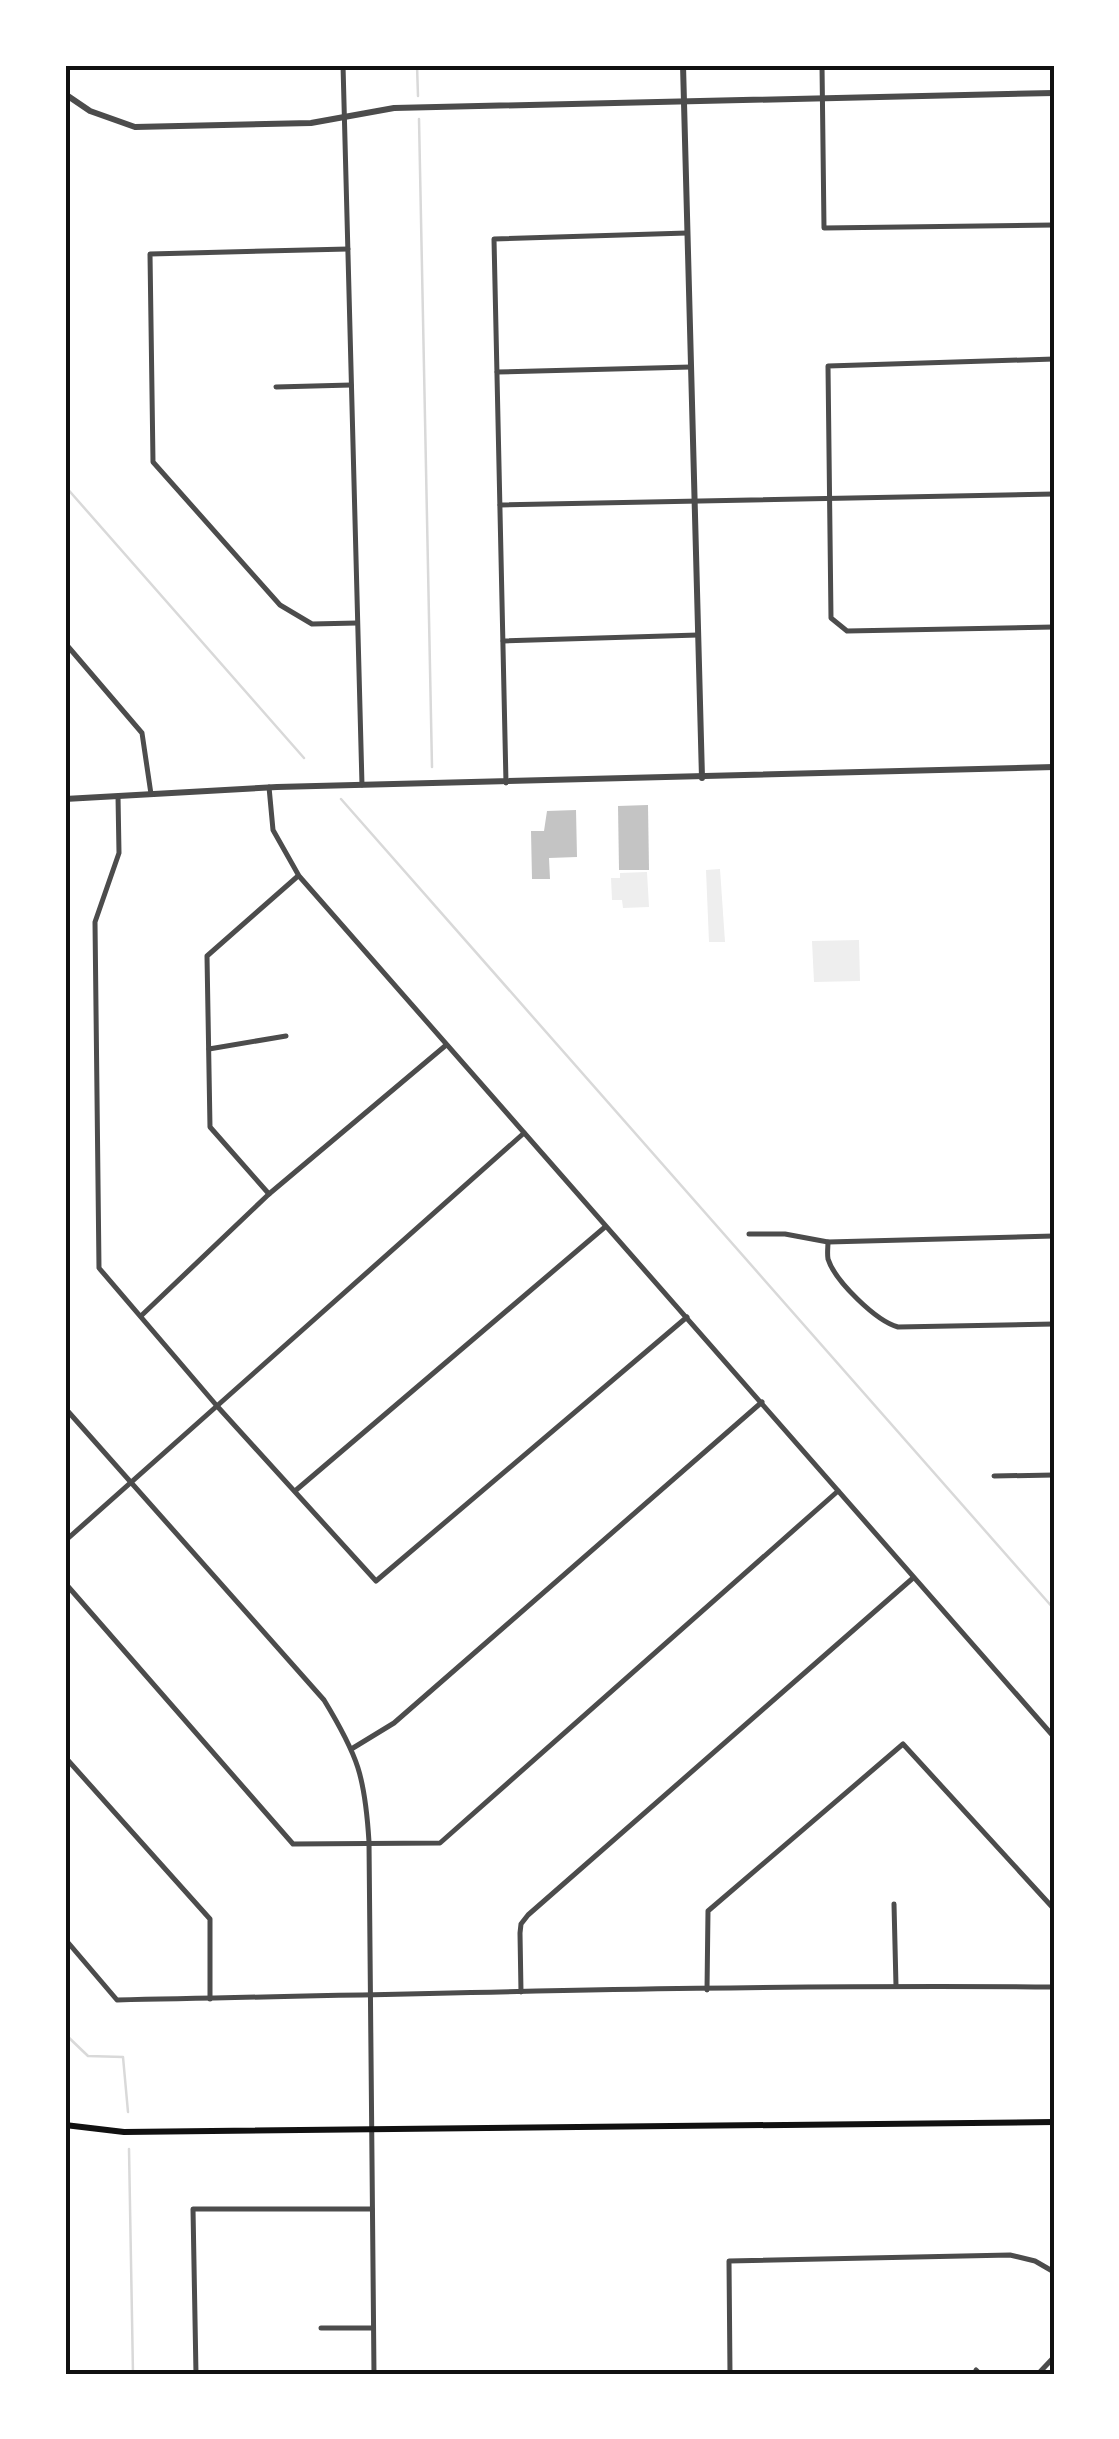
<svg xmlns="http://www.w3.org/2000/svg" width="1119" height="2439" viewBox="0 0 1119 2439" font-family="Figtree,sans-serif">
<rect width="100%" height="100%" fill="#fff"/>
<g fill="#eee">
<polygon points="720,869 725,942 709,942 706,870"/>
<polygon points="647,872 649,907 623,908 622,900 612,900 611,878 620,878 620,873"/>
<polygon points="859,940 860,981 814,982 812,941"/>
</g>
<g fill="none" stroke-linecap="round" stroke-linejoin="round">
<g stroke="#d9d9d9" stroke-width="2.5">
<polyline points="417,65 418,96"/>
<polyline points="419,119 432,767"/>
<polyline points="65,486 304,758"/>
<polyline points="341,799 1054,1609"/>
<polyline points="65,2034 88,2056 123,2057 128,2112"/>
<polyline points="129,2149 133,2374"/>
</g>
</g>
<g fill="#c4c4c4">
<polygon points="648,805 649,870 619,870 618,806"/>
<polygon points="576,810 577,857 549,858 550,879 532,879 531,831 544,831 547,811"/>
</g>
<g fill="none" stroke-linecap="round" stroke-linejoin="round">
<g stroke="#4c4c4c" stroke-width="5">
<polyline points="343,65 362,785"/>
<polyline points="822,65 824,228 1054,225"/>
<polyline points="348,249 150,254 153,462 280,605 312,624 357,623"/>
<polyline points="1054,359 828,366 831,618 847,631 1054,627"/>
<polyline points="497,372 691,367"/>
<polyline points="276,387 351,385"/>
<polyline points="500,505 1054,494"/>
<polyline points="503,641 698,635"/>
<polyline points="65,643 142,733 151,794"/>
<polyline points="506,783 494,239 687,233"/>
<polyline points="269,787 273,830 299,876 1054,1737"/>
<polyline points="118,796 119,853 95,922 99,1268 217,1406 376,1581 687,1317"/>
<polyline points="209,1049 286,1036"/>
<polyline points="269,1194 210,1127 207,956 298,876"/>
<polyline points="749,1234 785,1234 828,1242 1054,1236"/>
<path d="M 828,1242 C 828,1247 827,1253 828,1259 C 835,1281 876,1321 898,1327 L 1054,1324"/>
<polyline points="142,1315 269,1194 445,1046"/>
<path d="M 65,1408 L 324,1700 C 358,1756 365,1776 369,1842 L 374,2374"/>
<polyline points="994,1476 1054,1475"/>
<polyline points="295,1491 605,1227"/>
<polyline points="65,1541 524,1133"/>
<polyline points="65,1583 293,1844 440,1843 838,1491"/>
<polyline points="353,1748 394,1723 762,1402"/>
<polyline points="65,1757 210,1919 210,1999"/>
<polyline points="894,1904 896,1986"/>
<path d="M 65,1939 L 117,2000 C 430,1994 742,1984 1054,1987"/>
<polyline points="707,1990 708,1911 903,1744 1054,1909"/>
<polyline points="521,1992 520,1933 521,1924 528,1915 913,1578"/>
<polyline points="321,2328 373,2328"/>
<polyline points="976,2370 980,2374"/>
<polyline points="196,2374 193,2209 372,2209"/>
<polyline points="730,2374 729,2261 1010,2255 1035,2261 1054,2272"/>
<polyline points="1038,2374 1054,2357"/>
</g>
<g stroke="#4c4c4c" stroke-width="6">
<polyline points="683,65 702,778"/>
<polyline points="65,94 90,111 135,127 311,123 394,108 1054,93"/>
<polyline points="65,799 277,787 1054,767"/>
</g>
<polyline stroke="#111" stroke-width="6" points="65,2125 124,2132 1054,2122"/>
</g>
<rect width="1119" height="2439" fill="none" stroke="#ffffff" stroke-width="135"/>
<rect x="68" y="68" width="984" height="2304" fill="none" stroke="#111" stroke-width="4"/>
</svg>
